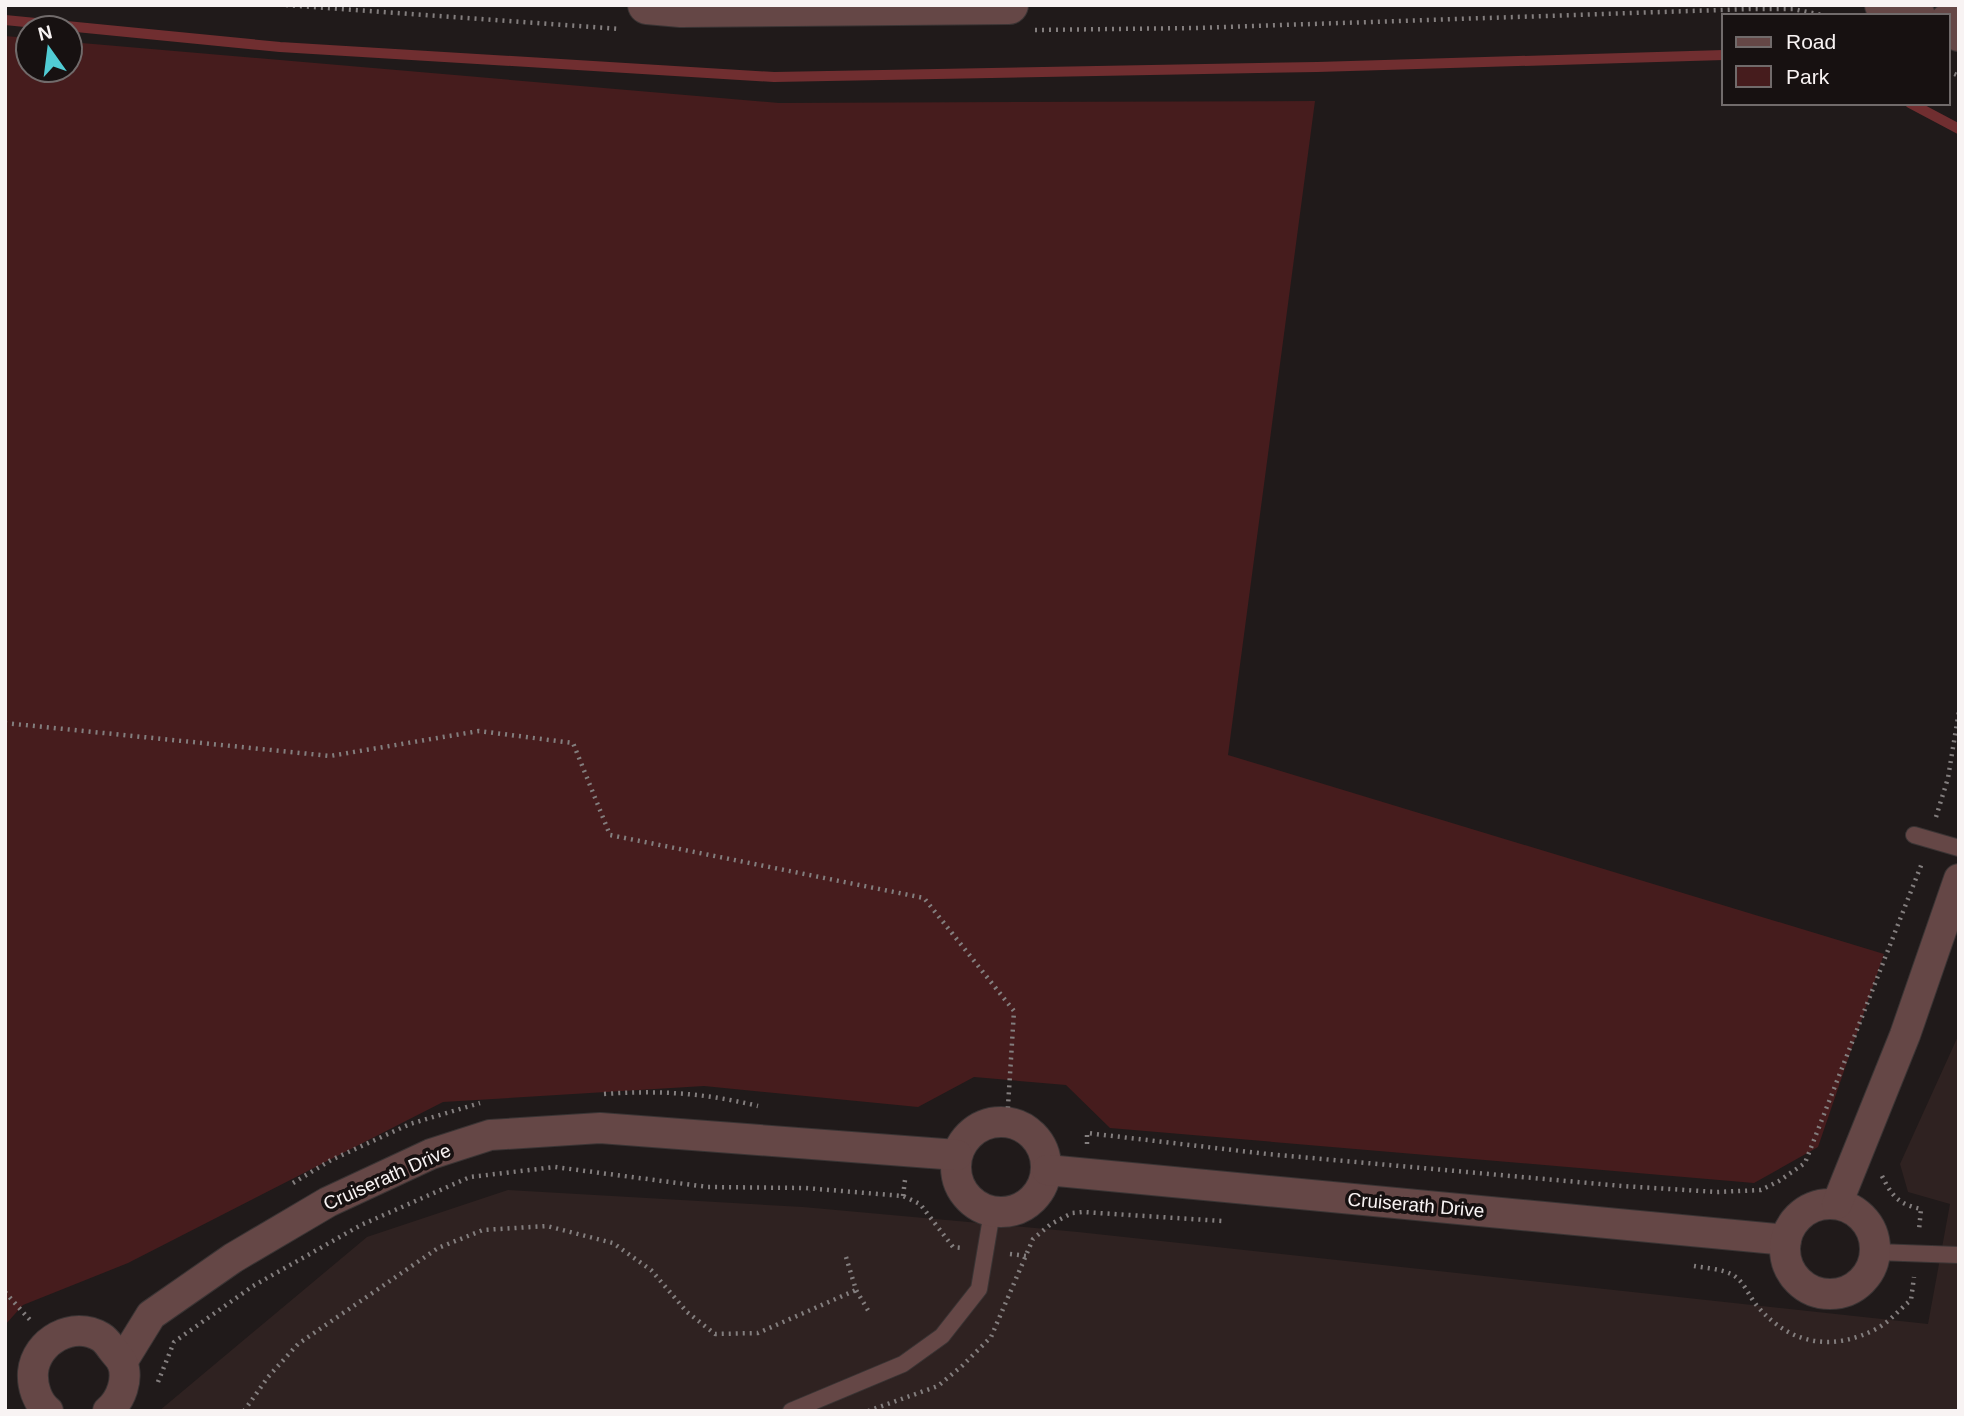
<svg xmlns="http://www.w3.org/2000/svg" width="1964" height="1416" viewBox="0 0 1964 1416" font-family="Helvetica,sans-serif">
<rect width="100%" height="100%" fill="#201a1a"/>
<polygon fill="#2f2221" points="1959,1034 1959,1411 159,1411 367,1237 508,1190 803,1207 1078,1232 1928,1324 1950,1204 1908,1192 1900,1164"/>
<polygon fill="#461c1d" points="5,36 28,38 28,70 70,70 70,42 779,103 1315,101 1228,755 1884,954 1818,1147 1754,1183 1110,1128 1066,1085 974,1077 918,1107 704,1086 443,1102 128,1263 23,1305 5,1325"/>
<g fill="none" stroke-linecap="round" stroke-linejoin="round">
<g stroke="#702e30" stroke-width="10">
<polyline points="5,20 280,47 774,77 1317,67 1724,55"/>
<polyline points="1910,103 1959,129"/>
</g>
<defs>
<g id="service">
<polyline points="1914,835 1959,848"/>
<polyline points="1876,1252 1959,1255"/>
<polyline points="791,1411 903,1364 942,1336 979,1289 992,1212"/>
</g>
<g id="minor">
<circle cx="1001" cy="1167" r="45"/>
<polyline points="1047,1170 1786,1240"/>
<circle cx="1830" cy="1249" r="45"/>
<polyline points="1837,1204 1905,1035 1959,879"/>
<polyline points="122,1362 151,1315 233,1258 328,1202 431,1154 490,1135 600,1128 957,1155"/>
<path d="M 48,1411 C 37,1402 32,1386 33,1372 C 36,1341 73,1320 101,1337 C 106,1340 109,1345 112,1349 C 115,1353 120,1358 122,1362 C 129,1379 121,1400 108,1411"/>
</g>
<g id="tertiary">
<polyline points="647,5 681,8 1009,5"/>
<polyline points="1884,5 1916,16"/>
<polyline points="1948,23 1959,32"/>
</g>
</defs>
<use href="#service" stroke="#3a3434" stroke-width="18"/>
<use href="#minor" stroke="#3a3434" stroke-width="32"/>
<use href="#tertiary" stroke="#3a3434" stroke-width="40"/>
<g stroke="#837e7e" stroke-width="4.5" stroke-dasharray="2 5" stroke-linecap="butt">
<polyline points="286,5 620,29"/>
<polyline points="1035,30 1195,28 1749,9 1793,9 1827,16"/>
<polyline points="1948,71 1959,76"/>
<polyline points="5,723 330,756 479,731 573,743 610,835 924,898 1014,1011 1007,1122"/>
<polyline points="1936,817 1948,778 1959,711"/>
<path d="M 604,1094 C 658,1090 705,1093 758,1106"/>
<polyline points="1087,1144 1087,1133 1267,1154 1622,1186 1717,1192 1761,1190 1779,1181 1805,1163 1922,863"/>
<path d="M 1882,1176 C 1892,1196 1898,1204 1921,1209 L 1919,1230"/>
<polyline points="293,1183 331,1160 410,1124 480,1103"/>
<polyline points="903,1196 905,1180"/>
<polyline points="1010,1254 1027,1256"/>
<polyline points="846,1257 856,1290 869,1312"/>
<path d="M 1694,1266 C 1706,1268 1721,1269 1731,1274 C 1744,1280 1749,1297 1758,1307 C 1791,1345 1833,1352 1878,1328 C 1890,1321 1900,1309 1911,1300 L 1914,1277"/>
<polyline points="5,1292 30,1320"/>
<polyline points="158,1382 174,1342 253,1286 361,1225 470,1177 555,1167 708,1187 805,1188 903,1196 920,1204 953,1247 963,1248"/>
<polyline points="244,1411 268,1377 298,1344 438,1248 483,1230 547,1226 613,1243 651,1270 687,1312 715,1334 758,1333 856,1290"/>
<polyline points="868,1411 938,1386 962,1366 991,1337 1033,1239 1051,1224 1072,1213 1083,1212 1222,1221"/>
</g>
<use href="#service" stroke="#654746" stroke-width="16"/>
<use href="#minor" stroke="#654746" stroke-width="30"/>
<use href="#tertiary" stroke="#654746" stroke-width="38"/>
</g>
<g text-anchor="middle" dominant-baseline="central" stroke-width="7" stroke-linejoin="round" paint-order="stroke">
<g font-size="19" fill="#f8f3f3" stroke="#171111">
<text transform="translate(387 1177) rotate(-24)">Cruiserath Drive</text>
<text transform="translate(1416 1205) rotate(5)">Cruiserath Drive</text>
</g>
</g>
<rect width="1964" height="1416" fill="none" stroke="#f8f3f3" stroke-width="14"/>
<rect x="1722" y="14" width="228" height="91" fill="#171111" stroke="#716b6b" stroke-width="2"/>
<rect x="1736" y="37" width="35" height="10" fill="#654746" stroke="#716b6b" stroke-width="2"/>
<text x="1786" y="49" font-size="21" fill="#f8f3f3">Road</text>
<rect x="1736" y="66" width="35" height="21" fill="#461c1d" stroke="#716b6b" stroke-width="2"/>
<text x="1786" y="84" font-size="21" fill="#f8f3f3">Park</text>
<g transform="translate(49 49) rotate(346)"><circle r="33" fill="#171111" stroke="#716b6b" stroke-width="2"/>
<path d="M0-5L12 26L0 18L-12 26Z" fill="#51ccd4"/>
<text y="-10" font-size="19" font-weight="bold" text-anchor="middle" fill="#f8f3f3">N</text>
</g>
</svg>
